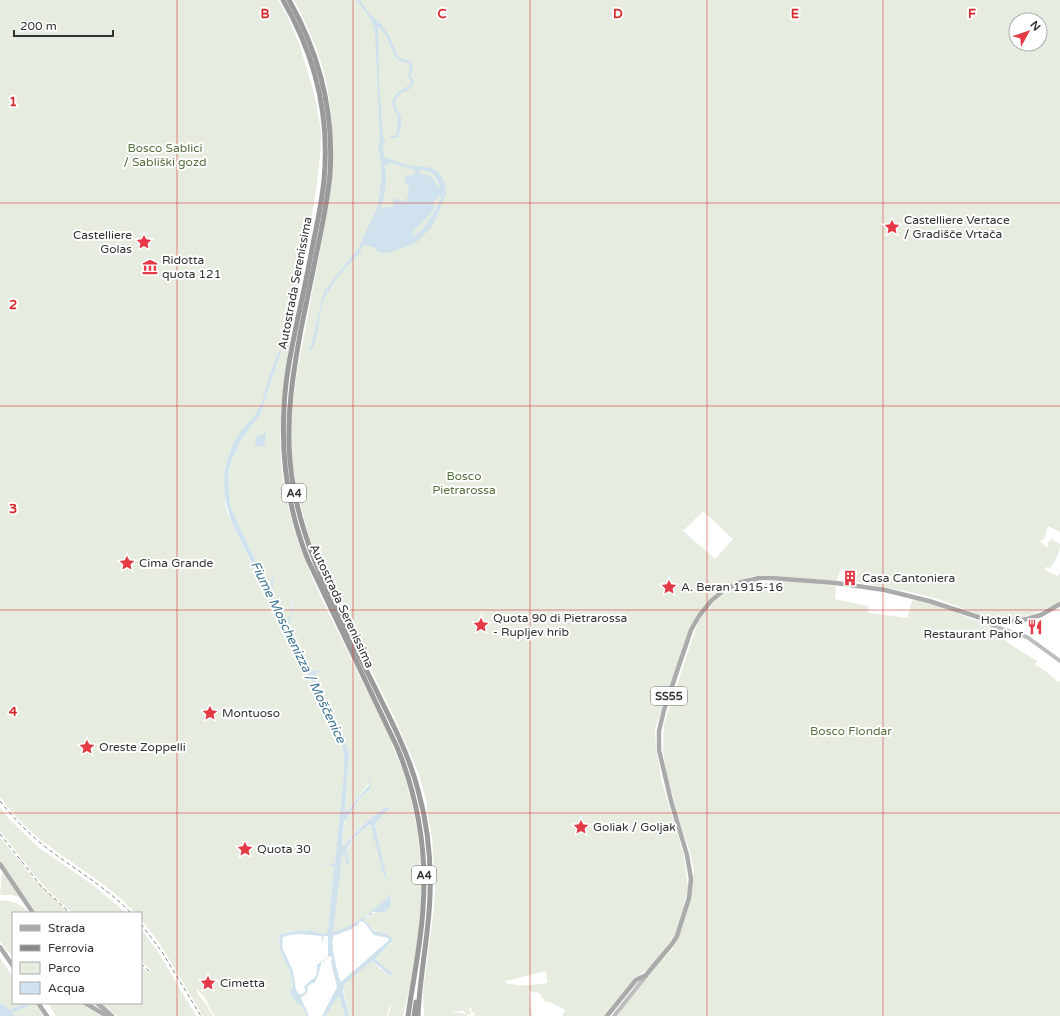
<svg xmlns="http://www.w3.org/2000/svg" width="1060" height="1016" viewBox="0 0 1060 1016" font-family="'Varela Round',sans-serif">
<rect width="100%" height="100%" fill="#fff"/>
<g fill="#e6ecdf" fill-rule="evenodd">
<path d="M 0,0 L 278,0 C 290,18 299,42 305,63 C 311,80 315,97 318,114 C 319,121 321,128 321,135 C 320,176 312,216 304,256 C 299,280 296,305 292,329 C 284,377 277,423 282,472 C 288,530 314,584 340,636 C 362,682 388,727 404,775 C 430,853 424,938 403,1016 L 388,1016 L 392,1003 L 388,1010 L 387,1016 L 349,1016 L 343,987 C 346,979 364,965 372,961 L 379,968 L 391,976 L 392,973 L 375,959 L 393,941 C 383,934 371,930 364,920 C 370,912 377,913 386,911 L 391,899 L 389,891 L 390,896 L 373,911 L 360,920 L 342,930 L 333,933 L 332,931 L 342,855 L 344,853 L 349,862 C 348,858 346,853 347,849 C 350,840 362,830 370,825 L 374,831 L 384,877 L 387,878 L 375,826 L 376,822 L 389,808 L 388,807 C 375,813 354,833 345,845 L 342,846 L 345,820 L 360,798 L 370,789 L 370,782 L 348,810 L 347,811 L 345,810 L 349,753 L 342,733 L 315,679 L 314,675 L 318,671 L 312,670 L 303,658 L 289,627 L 289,622 L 294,613 L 292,608 L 294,605 L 294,601 L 292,599 L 293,603 L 290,608 L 293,614 L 287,621 L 284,619 L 272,595 L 274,578 L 271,579 L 270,588 L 268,588 L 237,521 L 230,505 L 228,472 L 232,460 L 242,438 L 260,415 L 282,349 L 277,355 L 260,408 L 252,421 L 239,434 L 229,453 L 225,503 L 228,514 L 248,557 L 283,627 L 315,687 L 342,743 L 344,756 L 344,774 L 335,863 L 334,864 C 328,863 321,863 316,867 L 328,864 L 334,867 L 328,930 L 327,933 L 322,934 L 314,931 L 293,931 L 278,935 L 280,949 L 291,975 L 293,988 L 290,991 L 295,1002 L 302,1006 L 307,1016 L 214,1016 L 205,998 L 196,988 L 198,994 L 210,1009 L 207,1007 L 213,1016 L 203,1016 L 158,941 L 141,919 L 141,913 L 135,913 C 112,886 76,867 48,845 C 29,832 14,815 0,797 Z"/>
<path d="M 294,0 L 1060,0 L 1060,532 L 1048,526 L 1044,539 L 1040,541 L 1047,548 L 1049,546 L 1047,543 L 1053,538 L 1054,541 L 1060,544 C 1060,554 1056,560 1050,568 L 1046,567 L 1044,570 L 1058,576 L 1060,573 L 1060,602 C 1031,618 1010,623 978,614 C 964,610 951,603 937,599 C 911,591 883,587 856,582 L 857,571 L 841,569 L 837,580 L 835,581 L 766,575 L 753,576 L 730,584 L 719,591 L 708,601 L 696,616 L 678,667 L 670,684 L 655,729 L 656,749 L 662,782 L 684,856 L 688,888 L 684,905 L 676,932 L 666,948 L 648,969 L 635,978 L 605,1016 L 562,1016 L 565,1010 L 550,1002 L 546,1002 L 539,993 L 529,991 L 532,1016 L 474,1016 L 475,1012 L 472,1012 L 470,1007 L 469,1008 L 471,1014 L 469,1015 L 466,1015 L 464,1011 L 449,1012 L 462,1013 L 468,1016 L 424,1016 L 423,992 L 434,908 L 435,885 L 432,838 L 427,810 L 427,804 L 419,774 L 395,719 L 333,592 L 310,540 L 296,488 L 293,467 L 291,435 L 293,404 L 296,378 L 327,214 C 335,162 336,107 319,56 C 312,37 304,18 294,0 ZM 1016,20 L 1040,20 L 1040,44 L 1016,44 ZM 703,511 L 733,539 L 715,559 L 682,530 L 684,530 ZM 546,971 L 547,983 C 532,985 520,987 506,983 L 506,981 Z"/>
<path d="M 780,580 L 836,586 L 835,599 L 868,606 L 869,613 L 907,618 L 912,601 L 915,600 C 943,607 968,617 995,628 L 995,631 L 1011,645 L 1037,661 L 1035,665 L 1044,670 L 1057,681 L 1060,682 L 1060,1016 L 616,1016 L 658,963 L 673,949 L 673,947 L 677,941 L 682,929 L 689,904 L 694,871 L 690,852 L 677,813 L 666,771 L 663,750 L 664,724 L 698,622 C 708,608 722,591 740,586 C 743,585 745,585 749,585 C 759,585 770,582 780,580 Z"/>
<polygon points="0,808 10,820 39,848 93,885 126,913 73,913 58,900 36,877 0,831"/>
<polygon points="0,837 33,878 69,913 36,913 0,860"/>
<polygon points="2,873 3,873 20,897 11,895 0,895"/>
<path d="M 0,901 C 11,900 22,904 29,913 L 13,913 L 13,955 L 7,951 L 0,941 Z"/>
<polygon points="141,929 160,955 196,1016 117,1016 100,1003 141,1003 141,966 149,973 151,970 141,961"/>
<polygon points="0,958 13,977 13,1003 34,1003 44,1016 16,1016 12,1013 28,1006 27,1003 10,1010 0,1003"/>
<polygon points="339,995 345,1016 326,1016 336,998"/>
<polygon points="48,1003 80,1003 102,1016 56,1016"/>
</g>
<g fill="#cfe2ee" fill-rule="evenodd">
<path d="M 357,0 L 360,0 L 370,15 L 381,24 L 390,37 L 398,57 L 404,60 L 407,60 L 411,62 L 413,67 L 410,76 L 414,80 C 413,94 400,89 396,100 C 393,108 399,111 401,117 C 402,123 400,131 398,137 L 397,138 L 390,138 L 389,135 L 396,136 L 397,133 L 398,115 L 394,110 L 392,100 L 399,91 L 410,85 L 411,81 L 408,77 L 410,66 L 408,63 L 400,61 L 396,58 L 385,34 L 378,26 L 379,81 L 383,138 L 385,140 L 383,146 L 384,157 C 392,159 399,163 407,165 C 421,168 435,163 443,179 C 445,184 446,189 446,194 L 433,225 L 416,243 L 388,253 L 379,252 L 373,247 L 365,245 L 361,249 L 361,253 C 348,262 327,290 322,305 C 319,318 318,332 314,345 L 311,350 L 308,351 L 311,346 L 324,291 L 358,249 L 377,208 L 382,179 L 380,153 L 378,150 L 380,138 L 375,31 L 372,21 ZM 390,163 L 410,168 L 415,171 L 415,173 L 413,175 L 405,175 L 406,184 L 409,187 L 408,197 L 405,201 L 402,201 L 393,198 L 393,201 L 394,203 L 392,207 L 384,207 L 382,209 L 381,208 C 384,199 389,174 384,166 ZM 420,170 C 433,170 435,176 440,186 L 439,187 L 437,187 C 434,176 430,177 420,173 L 419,171 ZM 439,196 L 441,196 L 441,198 C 434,213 428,226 414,236 L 413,236 L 413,232 L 417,227 L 434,210 L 433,203 Z"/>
<path d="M 282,349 L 260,415 L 242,438 L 232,460 L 228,472 L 230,505 L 237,521 L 268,588 L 271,588 L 271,579 L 274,578 L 272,595 L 284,619 L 287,621 L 289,617 L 293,614 L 290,609 L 293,604 L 293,598 L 294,604 L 292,608 L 294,613 L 289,622 L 289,627 L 303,658 L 312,670 L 319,671 L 314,675 L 315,679 L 342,733 L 349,753 L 345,810 L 347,811 L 348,810 L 369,785 L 370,782 L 367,778 L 368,777 L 371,783 L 370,789 L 360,798 L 344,822 L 342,846 L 345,845 C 354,834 375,812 388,807 L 390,808 L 376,822 L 375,826 L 387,878 L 384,877 L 371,825 L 369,825 C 362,831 349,840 347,849 C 346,854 349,860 349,865 L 346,863 L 345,854 L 344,853 L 342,856 L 333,932 C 355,927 373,910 390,896 L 387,885 C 390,892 395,909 384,912 C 380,913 377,912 373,912 L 371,915 L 367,915 L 364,920 L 374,931 L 386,934 L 394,939 L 375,959 L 392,973 L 391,976 L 372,961 L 344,984 L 343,991 L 349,1016 L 345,1016 L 339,996 L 334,1002 L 326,1016 L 322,1016 L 337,987 L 331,962 L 332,958 L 331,956 L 328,957 L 328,936 L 324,936 L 322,943 L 322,936 C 310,935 295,932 283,937 L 282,947 L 293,971 L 296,990 L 300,995 L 305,992 L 305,989 L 304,987 C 314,975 317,982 317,965 L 323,960 C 319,966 320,976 314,983 L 312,983 L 308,986 L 307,993 L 301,998 L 309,1016 L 307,1016 L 302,1006 L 295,1002 L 290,991 L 293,988 L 291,975 L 280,949 L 279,938 L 278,936 L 278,935 C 290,931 302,930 314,931 C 317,932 321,934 323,934 C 326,934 327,932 328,930 L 334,867 L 328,864 L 314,866 C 320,863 327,863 334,864 L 335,863 L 344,773 L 344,756 L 342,743 L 315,687 L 283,627 L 233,525 C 220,495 221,462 239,434 C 244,425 253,420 258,410 C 262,403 264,395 266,387 C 269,376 273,366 277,355 ZM 360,921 L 364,922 L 374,935 L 388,938 L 389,940 L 341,982 C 338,975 329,941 334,936 C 335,935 349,930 352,929 L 353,927 L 357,926 Z"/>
<polygon points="266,430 265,445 263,447 255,445 256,437 260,435 263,435"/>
<polygon points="0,1003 10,1010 26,1003 28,1006 12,1013 16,1016 0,1016"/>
</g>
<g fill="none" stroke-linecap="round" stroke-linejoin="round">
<polyline stroke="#cfe2ee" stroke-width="1" points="323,962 328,957"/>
<g stroke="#bdbdbd" stroke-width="4">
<polyline points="985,619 992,625 1005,630 1027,637 1060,661"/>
<polyline points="614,1016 646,976"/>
</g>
<g stroke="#ababab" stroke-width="4.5">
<polyline points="0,864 33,913"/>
<polyline points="0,947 13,966"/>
<polyline points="38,1003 47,1016"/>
<polyline points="85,1003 107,1016"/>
<polyline points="97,1003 112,1016"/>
<polyline points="607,1016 636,980 646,975 672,944 677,936 689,898 691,879 687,855 671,801 659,750 659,731 664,710 691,630 699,616 711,601 723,591 738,583 759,578 772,578 836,583 885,590 929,601 978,617 993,620 1013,621 1027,619 1041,615 1060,604"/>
</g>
<g stroke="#9a9a9a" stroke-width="5">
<path d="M 283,0 C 315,55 330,116 324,180 C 322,200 318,220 314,239 C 309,265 304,291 298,317 C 292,347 285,378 284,409 C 281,461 289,512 308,560 L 397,747 C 418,798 427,853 423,908 C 421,944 413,980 408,1016"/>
<path d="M 289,0 C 319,53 334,112 330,173 C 328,198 323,222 318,246 C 312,274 307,301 301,329 C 293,373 286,416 290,461 C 297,547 345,625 382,702 C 396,730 410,759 418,790 C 431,836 433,884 427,932 C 424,960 419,988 418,1016"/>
<polyline points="414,1016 416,1002"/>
</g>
<g stroke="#888" stroke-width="1" stroke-dasharray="4 3" stroke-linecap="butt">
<path d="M 0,801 C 14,819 30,835 48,849 C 76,870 107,888 131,913"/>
<polyline points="0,834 41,886 70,913"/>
<polyline points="141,924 162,952 201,1016"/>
<polyline points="141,964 150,972"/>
</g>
</g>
<path fill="none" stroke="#d62828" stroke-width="1" stroke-opacity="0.55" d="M 177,0 L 177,1016M 353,0 L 353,1016M 530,0 L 530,1016M 707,0 L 707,1016M 883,0 L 883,1016M 0,203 L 1060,203M 0,406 L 1060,406M 0,610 L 1060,610M 0,813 L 1060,813"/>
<defs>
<symbol id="sight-bare" viewBox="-9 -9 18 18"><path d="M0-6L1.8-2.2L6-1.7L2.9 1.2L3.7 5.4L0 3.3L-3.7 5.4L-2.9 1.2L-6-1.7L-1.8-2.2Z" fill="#e63946" stroke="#fff" stroke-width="2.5" paint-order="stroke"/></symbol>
<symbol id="museum-bare" viewBox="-9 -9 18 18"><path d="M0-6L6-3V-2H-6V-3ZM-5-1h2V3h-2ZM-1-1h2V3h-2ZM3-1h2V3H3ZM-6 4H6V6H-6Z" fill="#e63946" stroke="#fff" stroke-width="2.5" paint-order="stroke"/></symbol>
<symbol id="building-bare" viewBox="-9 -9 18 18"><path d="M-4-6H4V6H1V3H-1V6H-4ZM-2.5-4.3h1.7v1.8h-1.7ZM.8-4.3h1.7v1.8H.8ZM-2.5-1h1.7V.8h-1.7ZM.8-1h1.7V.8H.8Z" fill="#e63946" stroke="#fff" stroke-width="2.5" paint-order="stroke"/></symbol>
<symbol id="restaurant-bare" viewBox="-9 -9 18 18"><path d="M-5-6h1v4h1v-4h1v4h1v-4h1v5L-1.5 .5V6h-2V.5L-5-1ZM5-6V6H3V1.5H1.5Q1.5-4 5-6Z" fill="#e63946" stroke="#fff" stroke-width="2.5" paint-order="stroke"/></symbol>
</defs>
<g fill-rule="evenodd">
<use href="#sight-bare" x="881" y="216" width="22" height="22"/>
<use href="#sight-bare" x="133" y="231" width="22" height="22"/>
<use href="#museum-bare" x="139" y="256" width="22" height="22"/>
<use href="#sight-bare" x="116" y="552" width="22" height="22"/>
<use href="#building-bare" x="839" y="567" width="22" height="22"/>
<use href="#sight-bare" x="658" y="576" width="22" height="22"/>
<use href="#sight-bare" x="470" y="614" width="22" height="22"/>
<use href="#restaurant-bare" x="1024" y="616" width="22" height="22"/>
<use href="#sight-bare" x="199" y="702" width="22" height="22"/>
<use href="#sight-bare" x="76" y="736" width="22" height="22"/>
<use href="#sight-bare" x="570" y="816" width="22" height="22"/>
<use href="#sight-bare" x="234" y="838" width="22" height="22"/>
<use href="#sight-bare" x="197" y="972" width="22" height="22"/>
</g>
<g text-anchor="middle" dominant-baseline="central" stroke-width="4" stroke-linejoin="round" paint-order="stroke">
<g fill="#fff" stroke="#707070" stroke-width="1">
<rect x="282" y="484" width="24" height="18" rx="3"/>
<rect x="651" y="687" width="36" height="18" rx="3"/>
<rect x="412" y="866" width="24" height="18" rx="3"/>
</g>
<g font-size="11" font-weight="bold" fill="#333">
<text x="294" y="493">A4</text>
<text x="669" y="696">SS55</text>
<text x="424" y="875">A4</text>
</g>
<g font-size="12" fill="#56703f" stroke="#fff">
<text x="165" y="148">Bosco Sablici<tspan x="165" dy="14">/ Sabliški gozd</tspan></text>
<text x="464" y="476">Bosco<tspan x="464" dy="14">Pietrarossa</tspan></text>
<text x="851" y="731">Bosco Flondar</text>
</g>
<g font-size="12" fill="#333" stroke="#fff" text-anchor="start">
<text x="904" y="220">Castelliere Vertace<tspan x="904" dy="14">/ Gradišče Vrtača</tspan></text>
<text x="132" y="235" text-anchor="end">Castelliere<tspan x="132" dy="14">Golas</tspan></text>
<text x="162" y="260">Ridotta<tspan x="162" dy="14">quota 121</tspan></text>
<text x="139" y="563">Cima Grande</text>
<text x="862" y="578">Casa Cantoniera</text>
<text x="681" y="587">A. Beran 1915-16</text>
<text x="493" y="618">Quota 90 di Pietrarossa<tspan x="493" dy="14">- Rupljev hrib</tspan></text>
<text x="1023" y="620" text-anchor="end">Hotel &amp;<tspan x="1023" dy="14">Restaurant Pahor</tspan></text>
<text x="222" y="713">Montuoso</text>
<text x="99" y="747">Oreste Zoppelli</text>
<text x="593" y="827">Goliak / Goljak</text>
<text x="257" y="849">Quota 30</text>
<text x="220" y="983">Cimetta</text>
</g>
<g font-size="12" fill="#333" stroke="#fff">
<text transform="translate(295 283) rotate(-79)">Autostrada Serenissima</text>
<text transform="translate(342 606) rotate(65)">Autostrada Serenissima</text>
</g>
<g font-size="13" font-style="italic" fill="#3f7597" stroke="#fff">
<text transform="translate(298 652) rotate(64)">Fiume Moschenizza / Moščenice</text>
</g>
</g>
<g font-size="13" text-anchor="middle" font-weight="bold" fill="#d62828" stroke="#fff" stroke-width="4" stroke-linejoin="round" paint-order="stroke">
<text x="265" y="18">B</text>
<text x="442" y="18">C</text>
<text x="618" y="18">D</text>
<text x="795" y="18">E</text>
<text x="972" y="18">F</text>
<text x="13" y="106">1</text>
<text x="13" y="309">2</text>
<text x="13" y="513">3</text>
<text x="13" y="716">4</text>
</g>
<rect x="12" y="912" width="130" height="92" fill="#ffffff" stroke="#adadad"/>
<rect x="20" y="925" width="20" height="6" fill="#ababab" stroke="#adadad"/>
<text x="48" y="932" font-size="12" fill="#333333">Strada</text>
<rect x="20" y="945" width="20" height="6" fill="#888888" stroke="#adadad"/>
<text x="48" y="952" font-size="12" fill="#333333">Ferrovia</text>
<rect x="20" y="962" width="20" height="12" fill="#e6ecdf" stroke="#adadad"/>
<text x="48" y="972" font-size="12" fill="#333333">Parco</text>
<rect x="20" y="982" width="20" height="12" fill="#cfe2ee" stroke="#adadad"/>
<text x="48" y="992" font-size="12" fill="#333333">Acqua</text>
<g transform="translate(1028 32) rotate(50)"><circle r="19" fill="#ffffff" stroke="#adadad"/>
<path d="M0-3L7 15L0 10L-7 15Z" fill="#e63946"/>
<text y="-6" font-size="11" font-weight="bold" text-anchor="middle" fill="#333333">N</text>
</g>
<path d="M14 30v6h99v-6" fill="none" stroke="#333333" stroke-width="2"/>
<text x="20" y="30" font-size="12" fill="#333333" stroke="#ffffff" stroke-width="3" paint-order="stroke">200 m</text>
</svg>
